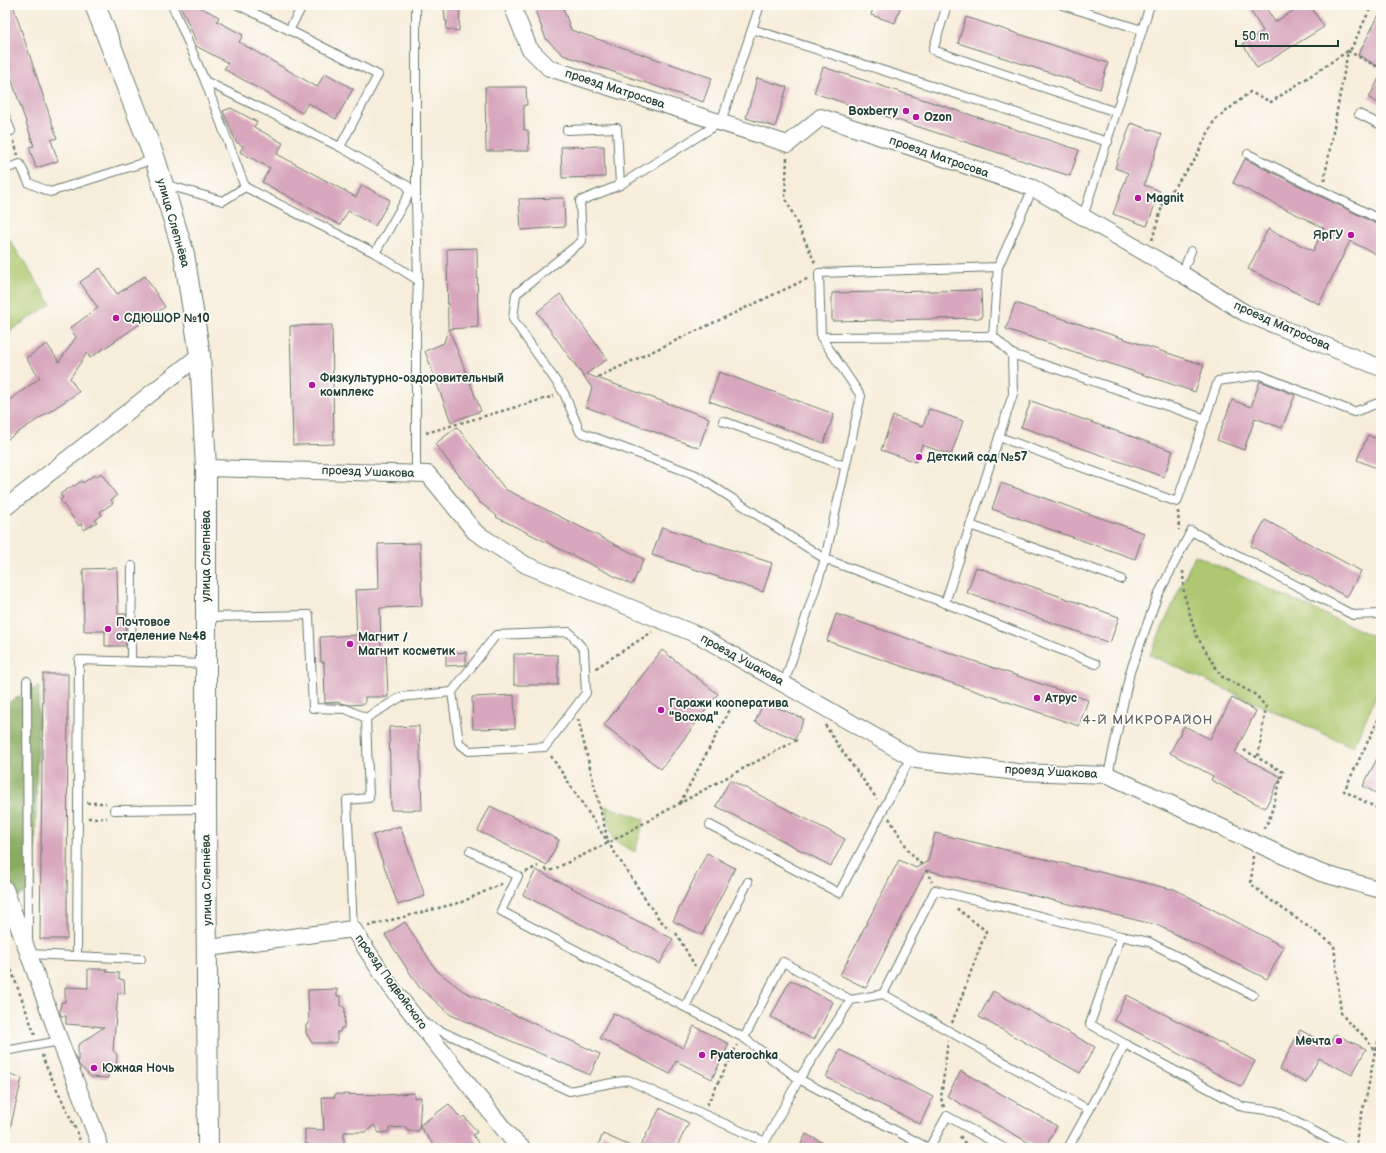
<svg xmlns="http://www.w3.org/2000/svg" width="1386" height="1153" viewBox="0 0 1386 1153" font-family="'Balsamiq Sans',sans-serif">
<rect width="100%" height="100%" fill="#fdfcf7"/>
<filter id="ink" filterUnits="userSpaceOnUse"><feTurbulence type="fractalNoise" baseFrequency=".025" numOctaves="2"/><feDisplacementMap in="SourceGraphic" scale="8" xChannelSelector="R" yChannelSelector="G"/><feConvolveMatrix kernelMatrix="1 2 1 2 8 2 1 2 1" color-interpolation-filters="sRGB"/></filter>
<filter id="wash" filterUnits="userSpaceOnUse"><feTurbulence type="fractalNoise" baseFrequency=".012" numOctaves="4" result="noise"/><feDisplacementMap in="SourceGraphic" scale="16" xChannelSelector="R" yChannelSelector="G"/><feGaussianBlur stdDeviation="0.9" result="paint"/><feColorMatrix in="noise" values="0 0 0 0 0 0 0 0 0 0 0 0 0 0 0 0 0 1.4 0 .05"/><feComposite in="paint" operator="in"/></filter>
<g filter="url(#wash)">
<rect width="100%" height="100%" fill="#f7eddb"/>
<g fill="#adc86f" stroke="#668252">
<polygon points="5,233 51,304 5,334"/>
<polygon points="1195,555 1381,640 1381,685 1353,747 1150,655"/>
<polygon points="605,806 644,819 635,852 613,840"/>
</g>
<polygon fill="#8aac62" stroke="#54744b" points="39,686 34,888 5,904 5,704"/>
<g id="blocks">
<g fill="#d8a7bd">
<polygon points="5,5 13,5 57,138 51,140 58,161 36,168 29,147 34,146 5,60"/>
<polygon points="180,5 196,5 219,17 217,21 243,35 239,42 317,87 325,73 353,89 336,119 308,103 302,113 224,69 228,63 196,46 197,43"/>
<polygon points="444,5 460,5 459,31 446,29 447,21 445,21"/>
<polygon points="533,5 562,5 571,30 712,78 703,102 563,55 546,39"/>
<polygon points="874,5 901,5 895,23 871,15"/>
<polygon points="1247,5 1264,5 1275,22 1303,5 1310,5 1324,27 1257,68 1243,44 1263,31"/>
<polygon points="1381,11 1381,68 1358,55"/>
<polygon points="966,17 1108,63 1100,89 958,43"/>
<polygon points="823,67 1079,150 1070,176 814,93"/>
<polygon points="1381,74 1381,104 1369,98"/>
<polygon points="757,78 787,87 775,127 746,118"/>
<polygon points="485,87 526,87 527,105 524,105 524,130 528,130 529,151 486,151"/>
<polygon points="231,108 257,122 254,127 283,143 277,154 356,197 362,185 390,200 375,226 348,211 340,225 262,182 270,168 240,152 243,146 236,142 223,111"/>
<polygon points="1131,123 1162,134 1144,185 1160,191 1147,226 1113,214 1128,173 1115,168"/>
<polygon points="604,146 605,177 562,178 561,147"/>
<polygon points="1245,159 1381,226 1381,243 1376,254 1350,241 1319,304 1248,269 1268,229 1313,251 1324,228 1233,183"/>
<polygon points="564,198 565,227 521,230 519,199"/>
<polygon points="477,248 478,327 449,329 481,411 451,422 425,351 444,343 448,329 447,249"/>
<polygon points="100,268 117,294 145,276 165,307 90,358 87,353 70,378 79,392 5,441 5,403 40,378 26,358 47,344 59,362 76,337 70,328 98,308 80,282"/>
<polygon points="981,290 982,318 832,321 832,293"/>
<polygon points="560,294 607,359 586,374 709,418 699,448 586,407 592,388 537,312"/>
<polygon points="1015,303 1204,365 1195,392 1006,329"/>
<polygon points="332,325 334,444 293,445 290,326"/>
<polygon points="719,372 834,414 824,443 709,401"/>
<polygon points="1260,381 1295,395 1282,428 1255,418 1244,450 1217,440 1232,400 1251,407"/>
<polygon points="1031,401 1173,451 1164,477 1021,427"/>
<polygon points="929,409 963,421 951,455 922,445 916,462 881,450 893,416 923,426"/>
<polygon points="457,427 505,489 644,559 632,585 496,517 497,516 481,503 480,503 435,444"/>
<polygon points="1368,435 1381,441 1381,470 1357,460"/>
<polygon points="101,473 117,496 111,500 113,503 100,512 102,515 95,520 97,522 84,530 81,524 79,526 60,500 63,498 60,494 74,485 74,486 82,481 83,483 94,475 95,477"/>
<polygon points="1001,483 1144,533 1135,559 992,509"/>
<polygon points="1265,520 1361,571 1347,597 1251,546"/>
<polygon points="662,527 772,563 763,592 652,555"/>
<polygon points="420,543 422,606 380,608 381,648 386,648 388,697 365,697 365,704 350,705 340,703 340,702 325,703 324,662 321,662 320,637 357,635 355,590 379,589 378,544"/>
<polygon points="976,567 1119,617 1110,643 967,593"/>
<polygon points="117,568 118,614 126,614 126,646 105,646 105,631 84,631 83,569"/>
<polygon points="836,614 1088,700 1079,726 827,641"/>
<polygon points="662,650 718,694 661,769 604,725"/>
<polygon points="466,652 466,665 446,666 446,654"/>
<polygon points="514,654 558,655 558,685 514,685"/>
<polygon points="43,674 68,674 67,939 40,939"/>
<polygon points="514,695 515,728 473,729 472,697"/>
<polygon points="1232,698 1256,711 1235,753 1281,777 1265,808 1211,780 1213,776 1170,753 1184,726 1210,739"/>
<polygon points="764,702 804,719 795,739 755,722"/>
<polygon points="419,726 422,810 391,810 389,727"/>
<polygon points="1381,751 1381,796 1363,786"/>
<polygon points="730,780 845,839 831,866 716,806"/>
<polygon points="490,806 559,840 547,865 478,831"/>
<polygon points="400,826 425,896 398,905 373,835"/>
<polygon points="935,833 1171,889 1172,888 1284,947 1267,979 1157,925 926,870 866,988 840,975 899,860 916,868 928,861"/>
<polygon points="707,853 735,868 702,935 673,921"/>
<polygon points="536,870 673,939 660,964 523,895"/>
<polygon points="405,922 437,971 463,991 600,1054 590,1075 451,1015 419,987 385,935"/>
<polygon points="88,969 107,969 106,972 119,973 119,979 124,980 125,994 118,993 113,1050 117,1055 116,1072 108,1071 108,1078 91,1077 79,1065 78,1061 78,1045 104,1027 66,1024 66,1016 61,1016 60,1013 61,1002 65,1002 65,987 88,988"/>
<polygon points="790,980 833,1002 814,1040 771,1017"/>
<polygon points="337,989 337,996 341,996 341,1005 345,1008 344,1028 341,1028 340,1032 337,1032 337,1043 312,1043 306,1033 306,1025 309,1024 308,990"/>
<polygon points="993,991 1095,1047 1080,1073 979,1017"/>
<polygon points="1127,995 1255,1061 1242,1087 1114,1020"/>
<polygon points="613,1013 683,1048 694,1026 729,1044 712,1079 676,1061 670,1074 600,1038"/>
<polygon points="1300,1030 1329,1045 1335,1034 1366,1049 1352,1075 1319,1058 1306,1083 1280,1069"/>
<polygon points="840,1050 933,1097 920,1124 826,1077"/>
<polygon points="961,1071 1057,1126 1045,1148 1038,1148 947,1096"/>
<polygon points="5,1074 22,1078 9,1133 5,1133"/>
<polygon points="414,1093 414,1098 421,1097 419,1131 407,1131 406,1127 390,1128 388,1132 379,1133 374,1125 366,1132 344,1132 344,1148 308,1148 308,1144 305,1143 305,1129 324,1130 322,1097 335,1097 335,1094 385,1095"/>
<polygon points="449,1104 461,1119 464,1116 477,1132 473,1135 481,1148 436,1148 419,1126"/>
<polygon points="660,1108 689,1123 676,1148 647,1148 641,1145"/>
<polygon points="603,1134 635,1148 597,1148"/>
<polygon points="806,1134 833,1148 799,1148"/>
</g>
</g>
</g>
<g filter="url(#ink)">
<use href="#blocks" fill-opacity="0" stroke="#6b7b6e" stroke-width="1"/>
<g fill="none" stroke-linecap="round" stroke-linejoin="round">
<defs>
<g id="service">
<polyline points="172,5 205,81 245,187"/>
<polyline points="238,5 289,30"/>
<polyline points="303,5 289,30 378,75 340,147 408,186 409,194 375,253"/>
<polyline points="416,5 416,202 418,280 416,332 416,473"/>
<polyline points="947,5 933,50 1116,112"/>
<polyline points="1062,5 1142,30"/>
<polyline points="752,29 1108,142"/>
<polyline points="205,81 340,147"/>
<polyline points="1359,114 1381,125"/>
<polyline points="5,116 11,131"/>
<polyline points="567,130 617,128 620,185 580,201 582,241 516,294 513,319 564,393 580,432 696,475 825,559 945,603 1096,664"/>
<polyline points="1248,154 1381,220"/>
<polyline points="8,168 20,164 29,183 50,192 155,159"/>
<polyline points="164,184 223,201 245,187 375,253 418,280"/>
<polyline points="620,185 721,122 760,5"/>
<polyline points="1083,217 1150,5"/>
<polyline points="1182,274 1191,251"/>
<polyline points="821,337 993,336"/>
<polyline points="1012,354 1206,419"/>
<polyline points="723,421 845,466"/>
<polyline points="999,437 1177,502 1218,381 1260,375 1354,412 1381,402"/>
<polyline points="970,525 1121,579"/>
<polyline points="945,603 1013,394 1012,354 993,336 998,267"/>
<polyline points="206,617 309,615 313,708 346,709 366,718"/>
<polygon points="569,632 584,650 586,693 545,747 469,751 459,743 452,692 496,635"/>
<polyline points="131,661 132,566"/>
<polyline points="27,681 28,939"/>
<polyline points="784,684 825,559 861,396 821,337 819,273 998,267 1033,188"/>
<polyline points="1108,775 1130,672 1157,597 1191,531 1353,615 1381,614"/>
<polyline points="114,810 206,809"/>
<polyline points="710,825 839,893 911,757"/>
<polyline points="470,851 518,876 501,911 744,1038"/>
<polyline points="353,929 347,800 369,798 366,718 401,697 452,692"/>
<polyline points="1121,936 1149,942 1253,995"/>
<polyline points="28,954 141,959"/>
<polyline points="77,956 79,660 206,664"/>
<polyline points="851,1000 783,962 744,1038 799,1079 928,1148"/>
<polyline points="685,1007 748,882"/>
<polyline points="424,1023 569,1091 628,1080 765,1142 762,1148"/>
<polyline points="1125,1044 1089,1110 883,994 935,890 1121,936 1090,1024 1125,1044 1243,1107 1275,1111 1346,1148"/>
<polyline points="5,1051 60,1041"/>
<polyline points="765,1142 799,1079 851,1000 883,994"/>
<polyline points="929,1148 947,1116 1004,1148"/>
<polyline points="1068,1148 1089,1110"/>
</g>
<g id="minor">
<polyline points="512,5 529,48 549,68 788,144 821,117 1033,188 1182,274 1245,313 1381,368"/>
<polyline points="206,468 428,474 475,532 526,565 700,636 916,760 1017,772 1108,775 1321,873 1381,890"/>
<polyline points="5,508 200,355"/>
<polyline points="5,889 60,1041 97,1137 99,1148"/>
<polyline points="208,948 353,929 391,987 510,1137 522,1148"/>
</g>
<polyline id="tertiary" points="95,5 155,159 184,254 200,355 206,468 206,809 208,1148"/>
</defs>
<use href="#service" stroke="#6b7b6e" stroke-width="10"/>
<use href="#minor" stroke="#6b7b6e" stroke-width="18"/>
<use href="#tertiary" stroke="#6b7b6e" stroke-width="22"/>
<g stroke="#6b7b6e" stroke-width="2.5" stroke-dasharray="3 3" stroke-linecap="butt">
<polyline points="14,141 18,155"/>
<polyline points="787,158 785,197 816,265"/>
<polyline points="1324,181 1348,51 1378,67 1381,67"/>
<polyline points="1152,240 1164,200 1194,161 1214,121 1250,92 1271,102 1351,49 1372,5"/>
<polyline points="598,377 809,278"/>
<polyline points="426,433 554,396"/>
<polyline points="1178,511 1179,530"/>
<polyline points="1183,571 1184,594 1196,635 1221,676 1256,695 1266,707 1258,757"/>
<polyline points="596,668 652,632"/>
<polyline points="1381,714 1344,791 1381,810"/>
<polyline points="578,719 608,841"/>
<polyline points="825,725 840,748 877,799"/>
<polyline points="1244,750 1283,772 1269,820 1262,831"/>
<polyline points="551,756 656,915 669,930"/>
<polyline points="87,803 106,803"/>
<polyline points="680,803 734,702"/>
<polyline points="88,818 107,818"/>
<polyline points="889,818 909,851 922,865"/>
<polyline points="1253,856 1251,884 1269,899 1334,945 1341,1013 1349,1023 1363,1035 1375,1051 1367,1094 1357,1132 1357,1146"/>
<polyline points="545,869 550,871 608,843 731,775 797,740"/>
<polyline points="926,870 932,882"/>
<polyline points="526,872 538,866"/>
<polyline points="368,926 462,902 503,883"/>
<polyline points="676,933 695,966"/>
<polyline points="5,953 35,1035"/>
<polyline points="952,1023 986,931 955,907"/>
<polyline points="1376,1050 1381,1031"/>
<polyline points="42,1055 46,1066 77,1132 82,1148"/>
<polyline points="707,1105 737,1045"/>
<polyline points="944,1107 941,1098 948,1041"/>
<polyline points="960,1136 968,1148"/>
</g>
<use href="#service" stroke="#fff" stroke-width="8"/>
<use href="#minor" stroke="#fff" stroke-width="16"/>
<use href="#tertiary" stroke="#fff" stroke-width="20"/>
</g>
</g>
<g fill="#b5179e" stroke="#fdfcf7" stroke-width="1.5">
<circle cx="906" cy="111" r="4"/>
<circle cx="916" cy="117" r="4"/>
<circle cx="1138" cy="198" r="4"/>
<circle cx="1351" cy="235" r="4"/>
<circle cx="116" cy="318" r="4"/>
<circle cx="312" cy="385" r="4"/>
<circle cx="919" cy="457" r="4"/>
<circle cx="108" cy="629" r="4"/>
<circle cx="350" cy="644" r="4"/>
<circle cx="1037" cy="698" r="4"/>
<circle cx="661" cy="710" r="4"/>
<circle cx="1339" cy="1041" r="4"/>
<circle cx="702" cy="1055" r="4"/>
<circle cx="94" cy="1068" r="4"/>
</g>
<g text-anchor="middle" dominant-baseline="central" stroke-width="3.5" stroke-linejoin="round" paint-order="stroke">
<g font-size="12" fill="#1f3d34" stroke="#fdfcf7">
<text transform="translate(615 89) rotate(18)">проезд Матросова</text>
<text transform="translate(939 157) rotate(19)">проезд Матросова</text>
<text transform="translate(173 223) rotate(74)">улица Слепнёва</text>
<text transform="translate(1282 326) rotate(24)">проезд Матросова</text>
<text transform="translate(368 472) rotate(2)">проезд Ушакова</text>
<text transform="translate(206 556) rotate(-90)">улица Слепнёва</text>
<text transform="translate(742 660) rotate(29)">проезд Ушакова</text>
<text transform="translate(1051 772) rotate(3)">проезд Ушакова</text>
<text transform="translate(207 880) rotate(-91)">улица Слепнёва</text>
<text transform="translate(391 982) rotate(54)">проезд Подвойского</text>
</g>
<g font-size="12" font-weight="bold" fill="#1f3d34" stroke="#fdfcf7" text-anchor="start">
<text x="898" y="111" text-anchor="end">Boxberry</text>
<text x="924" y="117">Ozon</text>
<text x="1146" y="198">Magnit</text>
<text x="1343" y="235" text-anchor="end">ЯрГУ</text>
<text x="124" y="318">СДЮШОР №10</text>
<text x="320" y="378">Физкультурно-оздоровительный<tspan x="320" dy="14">комплекс</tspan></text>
<text x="927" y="457">Детский сад №57</text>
<text x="116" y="622">Почтовое<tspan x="116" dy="14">отделение №48</tspan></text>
<text x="358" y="637">Магнит /<tspan x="358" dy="14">Магнит косметик</tspan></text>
<text x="1045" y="698">Атрус</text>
<text x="669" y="703">Гаражи кооператива<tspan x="669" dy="14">"Восход"</tspan></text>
<text x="1331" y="1041" text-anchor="end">Мечта</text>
<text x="710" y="1055">Pyaterochka</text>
<text x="102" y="1068">Южная Ночь</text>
</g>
<g font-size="13" letter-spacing="1" fill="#606264" stroke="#fdfcf7">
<text x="1148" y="720">4-Й МИКРОРАЙОН</text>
</g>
</g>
<rect width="1386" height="1153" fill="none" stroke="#fdfcf7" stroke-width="20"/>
<path d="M1236 40v6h102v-6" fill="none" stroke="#1f3d34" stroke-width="2"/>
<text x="1242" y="40" font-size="12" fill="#1f3d34" stroke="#fdfcf7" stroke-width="3" paint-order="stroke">50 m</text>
</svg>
